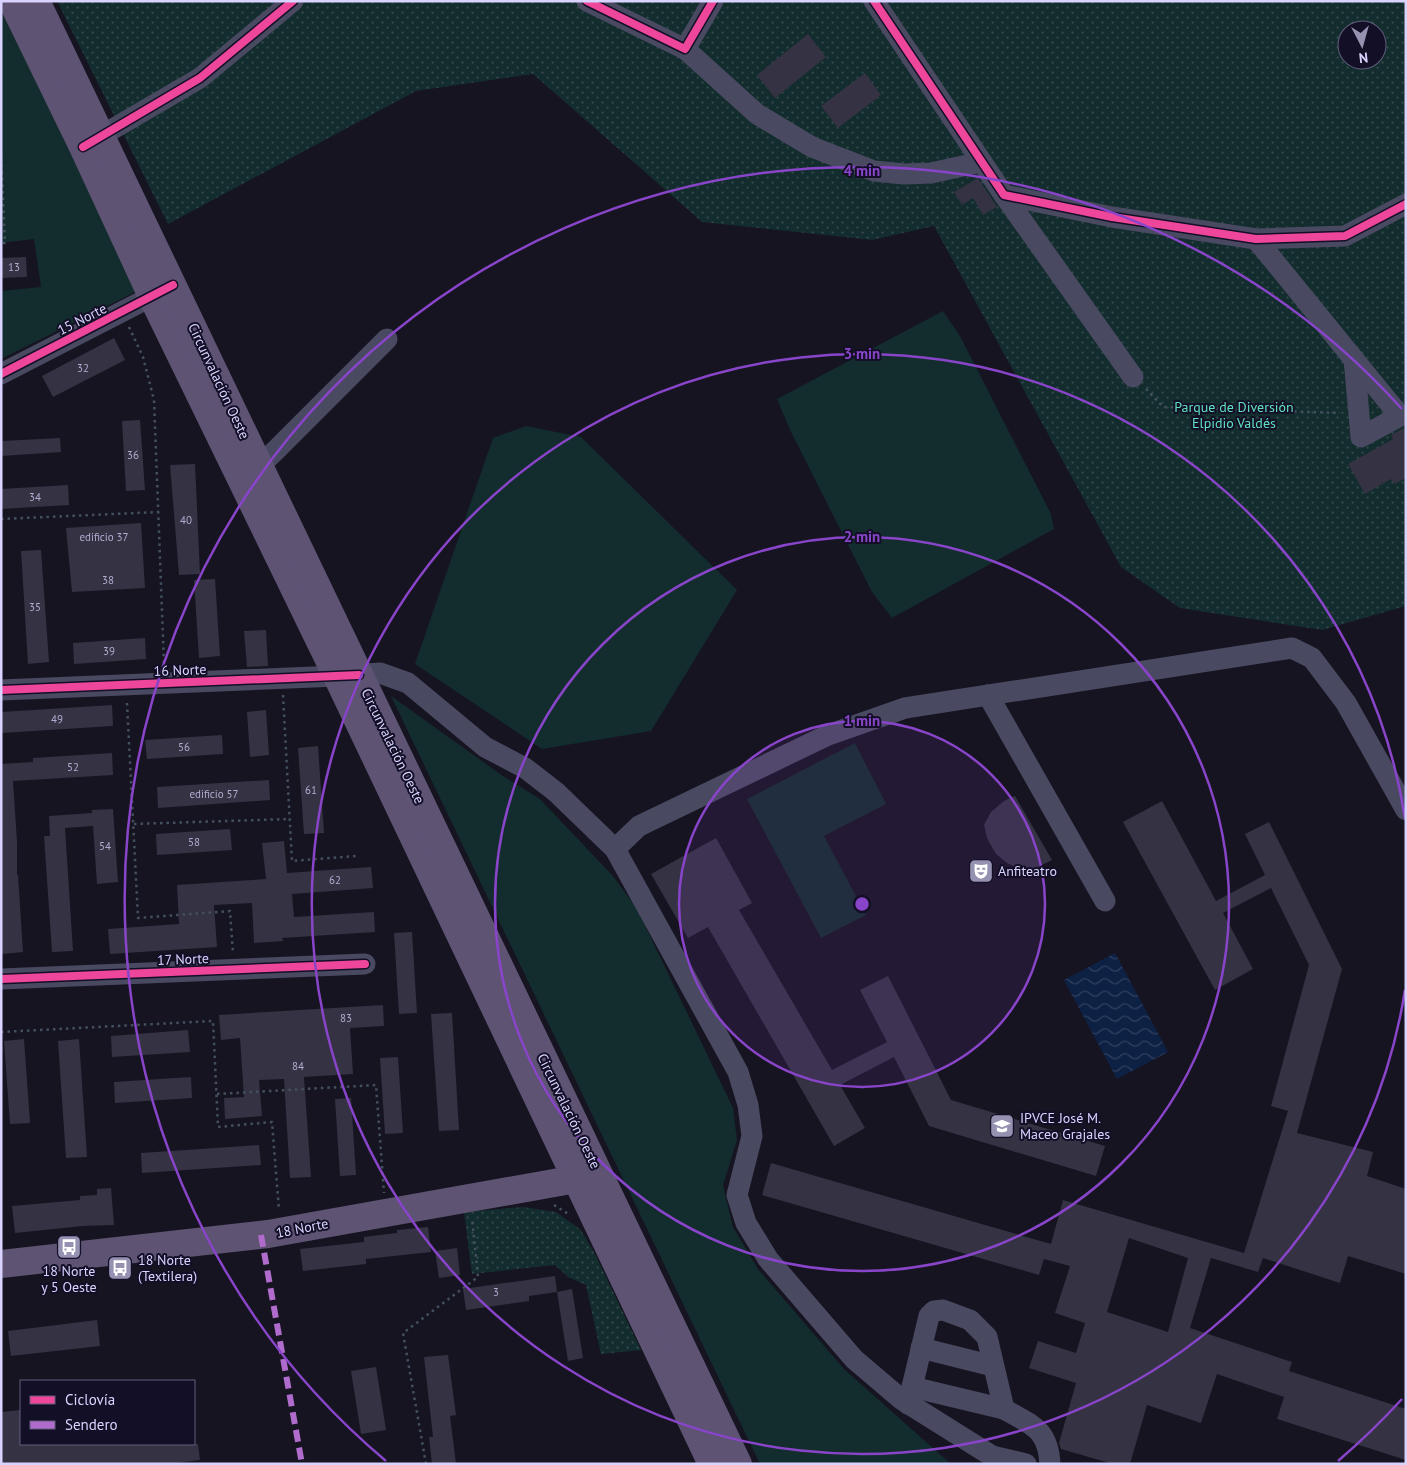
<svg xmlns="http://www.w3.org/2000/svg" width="1407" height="1465" viewBox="0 0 1407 1465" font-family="'PT Sans',sans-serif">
<defs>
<pattern id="park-dots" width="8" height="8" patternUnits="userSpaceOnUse" patternTransform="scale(1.25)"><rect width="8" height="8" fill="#132c2d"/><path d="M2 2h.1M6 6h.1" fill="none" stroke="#354a4c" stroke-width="1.8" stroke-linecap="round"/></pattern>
<pattern id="water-waves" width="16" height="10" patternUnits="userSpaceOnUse" patternTransform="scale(1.25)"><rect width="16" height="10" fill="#0d2144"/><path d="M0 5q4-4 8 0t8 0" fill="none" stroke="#304060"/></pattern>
</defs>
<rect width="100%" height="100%" fill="#161421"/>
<g fill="#132c2d">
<polygon points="1,8 137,291 1,359 1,291 41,287 34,239 1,243"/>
<polygon points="943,311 960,336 1051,514 1054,529 892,618 872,592 790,430 777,399"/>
<polygon points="526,426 581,437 737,590 651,731 542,749 415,664 493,438"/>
<polygon points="391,696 503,776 540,799 612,875 636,907 733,1108 737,1140 723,1185 733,1227 758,1269 844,1369 951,1464 760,1464"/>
<polygon points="855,743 886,804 824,836 866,915 821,938 747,799"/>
</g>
<g fill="url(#park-dots)" fill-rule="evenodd">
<path d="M 57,1 L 1406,1 L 1406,606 L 1322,630 L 1180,608 L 1121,567 L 934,226 L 872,240 L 702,222 L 533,74 L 416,91 L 168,224 ZM 1347,30 L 1377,30 L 1377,60 L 1347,60 Z"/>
<polygon points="523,1207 556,1212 581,1230 596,1256 641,1350 601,1354 586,1285 568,1277 555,1265 472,1274 464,1212"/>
</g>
<polygon fill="url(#water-waves)" points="1115,953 1168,1052 1117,1079 1064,980"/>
<g fill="#343243" fill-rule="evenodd">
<polygon points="808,34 826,57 775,98 757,75"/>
<polygon points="865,73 881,95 838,128 821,106"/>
<polygon points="978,178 997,207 983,215 973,198 962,205 954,192"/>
<polygon points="26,257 27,277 1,278 1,258"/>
<polygon points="114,338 125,360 53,397 42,376"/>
<polygon points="140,420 145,490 126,491 122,421"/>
<polygon points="1406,427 1406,478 1394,484 1391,479 1365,494 1348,464 1393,439 1391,435"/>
<polygon points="60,438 61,452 1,456 1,441"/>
<polygon points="195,464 200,574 179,575 170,465"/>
<polygon points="68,485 69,505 1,509 1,489"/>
<polygon points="141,523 145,588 72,592 66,528"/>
<polygon points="41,550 49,662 28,664 21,551"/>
<polygon points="215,579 220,656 199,658 194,580"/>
<polygon points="266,630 268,666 247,667 244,631"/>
<polygon points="145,638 146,659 74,664 73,643"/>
<polygon points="112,705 113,726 1,733 1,712"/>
<polygon points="266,710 269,755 250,757 247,712"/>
<polygon points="222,735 223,754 147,759 145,740"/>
<polygon points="318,746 324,833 304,834 298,748"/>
<polygon points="112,753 113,775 13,781 17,842 17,875 18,875 23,952 2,954 1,764 33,762 33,758"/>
<polygon points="269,780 270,800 158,808 157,787"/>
<polygon points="1015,796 1052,860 1034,869 1020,869 1007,863 996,854 987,838 984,825 991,812 1004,801"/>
<path d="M 1162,801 L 1216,901 L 1265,875 L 1245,834 L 1269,822 L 1342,969 L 1297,1133 L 1373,1152 L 1367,1176 L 1406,1189 L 1406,1274 L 1348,1256 L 1340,1283 L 1263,1258 L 1258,1272 L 1211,1258 L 1190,1328 L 1292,1362 L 1289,1371 L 1406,1409 L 1406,1460 L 1277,1419 L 1284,1397 L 1217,1374 L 1201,1423 L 1147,1405 L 1130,1464 L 1113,1464 L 1061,1449 L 1059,1443 L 1076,1383 L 1029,1368 L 1038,1341 L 1076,1353 L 1085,1323 L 1055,1313 L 1070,1266 L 1044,1259 L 1039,1275 L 762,1195 L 771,1163 L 1051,1244 L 1063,1200 L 1244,1253 L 1288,1111 L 1271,1106 L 1309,965 L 1271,888 L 1223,913 L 1253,969 L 1215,990 L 1123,822 ZM 1129,1238 L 1188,1258 L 1168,1332 L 1107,1312 Z"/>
<polygon points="113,809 118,882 97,884 93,826 65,828 73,951 52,952 44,836 50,836 49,816 92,813 92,810"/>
<polygon points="230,829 232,850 157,855 156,834"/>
<polygon points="716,838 752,903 739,910 832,1070 887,1042 860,990 888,976 951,1100 1105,1146 1096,1176 929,1126 894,1057 840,1085 865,1128 834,1146 708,927 688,938 651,874"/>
<polygon points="284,841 287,873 371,867 373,888 292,894 294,917 374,912 375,932 282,938 283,941 254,943 252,903 214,905 217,947 110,954 108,929 179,924 177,885 266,879 262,843"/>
<polygon points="412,932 417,1013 399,1014 394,933"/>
<polygon points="383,1005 384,1026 350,1028 353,1074 304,1077 311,1177 290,1178 284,1079 259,1080 262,1116 225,1119 224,1098 244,1097 240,1038 221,1040 219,1015"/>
<polygon points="452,1013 459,1130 439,1131 431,1014"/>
<polygon points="188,1030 190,1052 112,1057 111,1036"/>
<polygon points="24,1039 30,1123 10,1124 4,1041"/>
<polygon points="79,1039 87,1157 66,1158 58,1041"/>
<polygon points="398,1057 403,1133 385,1134 380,1058"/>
<polygon points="191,1077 192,1098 115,1103 114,1082"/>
<polygon points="351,1098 356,1175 340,1176 335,1099"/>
<polygon points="259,1145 261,1165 142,1173 141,1153"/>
<polygon points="111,1188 114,1225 83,1226 15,1233 12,1206 80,1200 80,1196 97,1195 97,1189"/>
<polygon points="428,1227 431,1252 366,1259 366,1264 303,1271 300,1249 364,1242 364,1237 397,1233 397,1230"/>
<polygon points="457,1248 460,1275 439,1278 435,1251"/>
<polygon points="555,1276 557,1292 529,1296 529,1301 466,1310 463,1289"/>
<polygon points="572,1289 583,1358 568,1361 557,1292"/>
<polygon points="97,1320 100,1346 11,1356 8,1331"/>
<polygon points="448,1355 456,1415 450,1416 456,1464 432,1464 429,1437 433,1437 424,1357"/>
<polygon points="376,1367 386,1430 361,1434 351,1371"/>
<polygon points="21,1410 21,1444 198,1444 200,1460 168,1464 1,1464 1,1412"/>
</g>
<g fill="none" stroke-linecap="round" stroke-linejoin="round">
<g stroke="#44505f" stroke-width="2.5" stroke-dasharray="2.5 4" stroke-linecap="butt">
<polyline points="1,152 5,243 1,243"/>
<polyline points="129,327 143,357 154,400 164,664"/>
<polyline points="1146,389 1163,407 1340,413"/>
<polyline points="1,519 159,512"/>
<polyline points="283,695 292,861 356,856"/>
<polyline points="127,703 138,918 230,911 233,953"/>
<polyline points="134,824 289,819"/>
<polyline points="1,1032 213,1021 218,1127 272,1122 279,1210"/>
<polyline points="217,1094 376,1085 384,1193"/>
<polyline points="554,1205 570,1215"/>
<polyline points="426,1464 403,1333 478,1277 472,1218"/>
</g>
<g stroke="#4a4962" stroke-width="21">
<polyline points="587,1 685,49 713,1"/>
<polyline points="874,1 1004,195 1112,217 1256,239 1345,236 1406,204"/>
<polyline points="685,49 757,114 812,147 874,171 904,174 931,173 981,162"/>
<polyline points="87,144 200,78 293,1"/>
<polyline points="1004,195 1133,377"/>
<polyline points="1256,239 1400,416 1361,437 1354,359"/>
<polyline points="1,374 166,289"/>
<polyline points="246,471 259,466 275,451 387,339"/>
<polyline points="1,690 337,676 380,673 408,683 485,747 525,768 556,792 615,849 738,1072 748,1105 752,1136 737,1195 746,1223 768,1259 854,1359 901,1399 992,1456 1001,1464"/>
<polyline points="988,695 1105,901"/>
<polyline points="615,849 639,826 828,735 905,708 1292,648 1312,658 1346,703 1406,810"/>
<polyline points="1,979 365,964"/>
<polyline points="921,1348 993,1366"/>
<polyline points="912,1387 1004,1409"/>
<path d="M 908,1404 L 929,1316 L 934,1311 L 943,1310 L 970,1320 L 987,1337 L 1004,1409 C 1031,1425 1048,1428 1050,1464"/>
<polyline points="992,1456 1026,1464"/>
</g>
<g stroke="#5e5373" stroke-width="28">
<polyline points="12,1 83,147 152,296 337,676 712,1464"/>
<polyline points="36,1 738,1464"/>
<polyline points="1,1264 268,1234 593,1176"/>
</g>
<polyline stroke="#b06ccc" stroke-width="6" stroke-dasharray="12 6" stroke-linecap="butt" points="261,1235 302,1464"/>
<defs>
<g id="cycleway">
<polyline points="587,1 685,49 713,1"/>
<polyline points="874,1 1004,195 1112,217 1256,239 1345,236 1406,204"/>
<polyline points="83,147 200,78 293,1"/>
<polyline points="1,374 173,285"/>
<polyline points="1,690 359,675"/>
<polyline points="1,979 365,964"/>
</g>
</defs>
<use href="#cycleway" stroke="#130f26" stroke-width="11"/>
<use href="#cycleway" stroke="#ed469a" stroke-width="8"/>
</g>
<circle cx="862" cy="904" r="183" fill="#8945c9" fill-opacity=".12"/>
<g fill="none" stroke="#8945c9" stroke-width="2.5">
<circle cx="862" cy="904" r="183"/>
<circle cx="862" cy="904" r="367"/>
<path d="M1405 990A550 550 0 1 1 1405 818"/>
<path d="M1402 1399A733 733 0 0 1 1338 1461M386 1461A733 733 0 1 1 1402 409"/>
</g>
<defs>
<symbol id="theatre-square" viewBox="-11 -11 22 22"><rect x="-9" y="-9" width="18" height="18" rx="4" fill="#9591b1" stroke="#130f26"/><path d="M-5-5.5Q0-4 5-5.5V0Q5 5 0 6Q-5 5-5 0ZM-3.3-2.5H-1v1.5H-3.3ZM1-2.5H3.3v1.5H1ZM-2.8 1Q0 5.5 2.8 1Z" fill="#fff"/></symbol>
<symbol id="school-square" viewBox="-11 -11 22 22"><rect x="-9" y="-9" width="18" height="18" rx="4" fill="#9591b1" stroke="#130f26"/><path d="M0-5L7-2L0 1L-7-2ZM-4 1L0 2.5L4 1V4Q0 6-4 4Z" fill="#fff"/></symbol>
<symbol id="bus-square" viewBox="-11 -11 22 22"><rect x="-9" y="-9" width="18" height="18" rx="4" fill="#9591b1" stroke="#130f26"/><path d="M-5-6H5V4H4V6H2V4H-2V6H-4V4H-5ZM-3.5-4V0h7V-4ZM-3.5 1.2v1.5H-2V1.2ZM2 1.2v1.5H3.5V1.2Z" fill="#fff"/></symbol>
</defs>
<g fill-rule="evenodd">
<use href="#theatre-square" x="967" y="857" width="28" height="28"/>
<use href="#school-square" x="988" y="1112" width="28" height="28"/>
<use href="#bus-square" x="55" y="1233" width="28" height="28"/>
<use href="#bus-square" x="106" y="1254" width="28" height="28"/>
</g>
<g text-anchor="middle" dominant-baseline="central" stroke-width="4" stroke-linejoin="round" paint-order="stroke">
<g font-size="11" fill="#b0acd0">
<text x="14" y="267">13</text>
<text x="83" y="368">32</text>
<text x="133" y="455">36</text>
<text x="35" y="497">34</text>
<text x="186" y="520">40</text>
<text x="104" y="537">edificio 37</text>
<text x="108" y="580">38</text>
<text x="35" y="607">35</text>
<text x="109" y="651">39</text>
<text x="57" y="719">49</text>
<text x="184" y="747">56</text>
<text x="73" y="767">52</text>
<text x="311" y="790">61</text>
<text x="214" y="794">edificio 57</text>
<text x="194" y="842">58</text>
<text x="105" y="846">54</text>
<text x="335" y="880">62</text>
<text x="346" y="1018">83</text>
<text x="298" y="1066">84</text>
<text x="496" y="1292">3</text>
</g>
<g font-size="14" fill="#d9d4ff" stroke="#130f26">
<text transform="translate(82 319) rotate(-27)">15 Norte</text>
<text transform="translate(219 381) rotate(65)">Circunvalación Oeste</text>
<text transform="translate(180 670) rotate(-2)">16 Norte</text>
<text transform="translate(393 746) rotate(64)">Circunvalación Oeste</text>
<text transform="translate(183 959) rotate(-2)">17 Norte</text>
<text transform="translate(569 1111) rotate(64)">Circunvalación Oeste</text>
<text transform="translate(302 1228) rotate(-11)">18 Norte</text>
</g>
<g font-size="14" fill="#5fe0c0" stroke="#130f26">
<text x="1234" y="407">Parque de Diversión<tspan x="1234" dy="16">Elpidio Valdés</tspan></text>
</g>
<g font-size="14" fill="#d9d4ff" stroke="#130f26" text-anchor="start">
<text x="998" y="871">Anfiteatro</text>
<text x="1020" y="1118">IPVCE José M.<tspan x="1020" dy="16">Maceo Grajales</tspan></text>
<text x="138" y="1260">18 Norte<tspan x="138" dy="16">(Textilera)</tspan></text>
<text x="69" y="1271" text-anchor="middle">18 Norte<tspan x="69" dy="16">y 5 Oeste</tspan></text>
</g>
</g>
<circle cx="862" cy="904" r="8" fill="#8945c9" stroke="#130f26" stroke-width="2.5"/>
<g font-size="15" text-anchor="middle" font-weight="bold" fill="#8945c9" stroke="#130f26" stroke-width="4" stroke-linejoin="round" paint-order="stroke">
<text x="862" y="176">4 min</text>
<text x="862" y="359">3 min</text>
<text x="862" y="542">2 min</text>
<text x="862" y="726">1 min</text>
</g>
<rect width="1407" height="1465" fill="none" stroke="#d9d4ff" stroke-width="5"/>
<rect x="20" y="1380" width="175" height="65" fill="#130f26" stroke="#625e7d"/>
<rect x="30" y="1396" width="25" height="8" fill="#ed469a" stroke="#625e7d"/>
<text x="65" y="1405" font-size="15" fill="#d9d4ff">Ciclovía</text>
<rect x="30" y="1421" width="25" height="8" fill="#b06ccc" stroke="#625e7d"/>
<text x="65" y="1430" font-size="15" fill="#d9d4ff">Sendero</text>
<g transform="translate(1362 45) rotate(174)"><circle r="24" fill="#130f26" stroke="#625e7d"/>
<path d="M0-4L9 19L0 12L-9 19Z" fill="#9591b1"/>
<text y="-8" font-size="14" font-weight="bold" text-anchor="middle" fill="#d9d4ff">N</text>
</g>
</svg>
